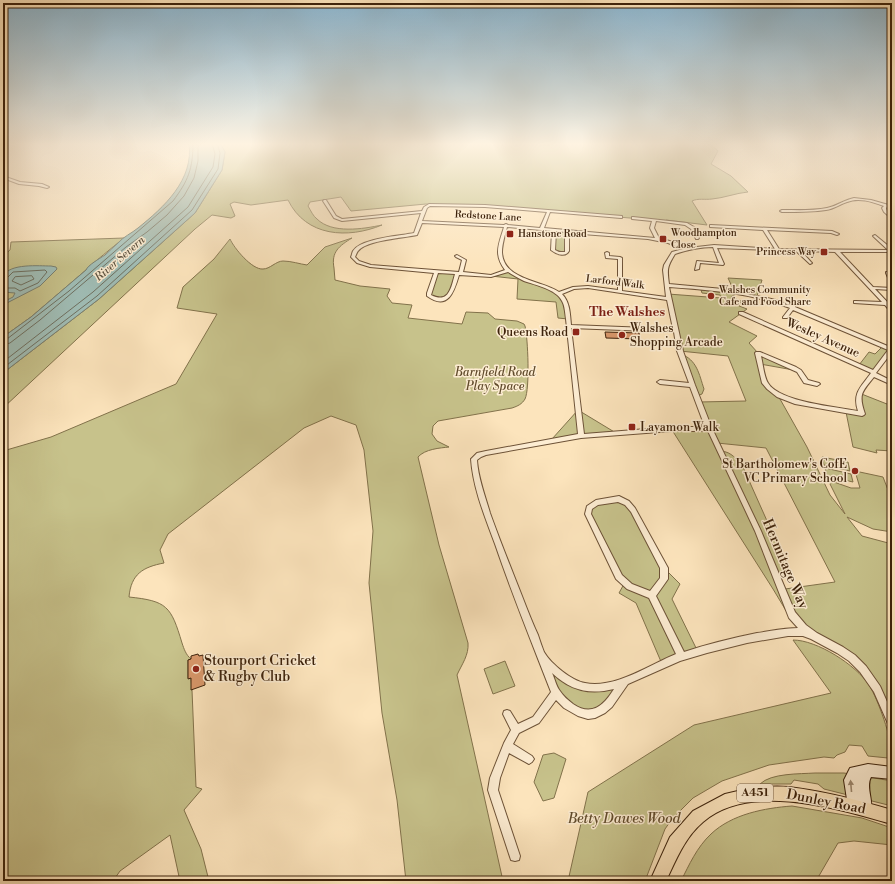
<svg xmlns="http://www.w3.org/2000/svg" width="895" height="884" viewBox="0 0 895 884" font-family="'Libre Bodoni',serif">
<rect width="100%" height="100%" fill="#fce4bc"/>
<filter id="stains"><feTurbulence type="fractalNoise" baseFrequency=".005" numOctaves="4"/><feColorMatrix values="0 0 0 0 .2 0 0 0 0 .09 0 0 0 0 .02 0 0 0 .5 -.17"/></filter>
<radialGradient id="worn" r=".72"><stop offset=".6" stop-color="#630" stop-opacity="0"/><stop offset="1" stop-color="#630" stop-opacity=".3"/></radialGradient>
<g fill="#c7c28b" stroke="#82724b" fill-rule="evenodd">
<path d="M 220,143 L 709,143 L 718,151 L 711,164 L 731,176 L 748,192 C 736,193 724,198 712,199 C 705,200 698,198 692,201 L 707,225 L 666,220 L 666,221 L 509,208 L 426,204 L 351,211 L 341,197 L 310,202 L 308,206 C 311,211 313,216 317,219 C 332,234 363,229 382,225 C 348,239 306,237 288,200 L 251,205 L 234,202 L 230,204 L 235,216 L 231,218 L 212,215 L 195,229 L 3,408 L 3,373 L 99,299 L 195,213 L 222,170 L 225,152 Z"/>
<polygon points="559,231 565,233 565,250 563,252 555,250 556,233"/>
<path d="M 124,238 C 119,242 87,268 86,270 L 31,317 L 3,337 L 3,256 L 10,250 L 11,242 Z"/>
<path d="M 352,238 C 339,246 331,252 334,268 C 334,272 335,276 335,280 L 360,286 L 390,289 L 387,296 L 392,303 L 412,305 L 408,318 L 462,324 L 466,312 L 488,313 L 495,319 L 517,321 L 524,324 L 525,326 C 528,338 530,389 525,399 C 522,404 518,406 512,408 L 438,421 L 433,426 L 432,434 L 437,441 L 449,447 C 440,448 425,449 418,457 L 439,545 L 468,643 C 469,655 462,664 457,675 L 503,881 L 406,881 L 397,800 L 382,713 L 369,583 L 373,531 L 364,450 L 356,425 L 331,416 L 304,428 L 168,534 L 160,550 L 164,563 C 143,567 131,574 129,597 C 167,601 171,606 182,643 C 184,649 186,655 191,659 L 188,660 L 188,678 L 191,678 L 192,690 L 196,787 L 202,789 L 184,810 L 201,849 L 209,881 L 180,881 L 170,835 L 120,871 L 113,881 L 3,881 L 3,451 L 51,437 L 176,384 L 217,314 L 177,308 L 183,287 L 214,259 L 230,239 C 234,248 252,270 263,269 C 270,269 276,261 283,261 C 291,261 300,264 307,265 L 325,247 Z"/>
<polygon points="509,270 520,277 546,287 563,298 568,319 558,318 556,302 517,299 518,279 491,276"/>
<polygon points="437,271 457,273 451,295 444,300 429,296"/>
<polygon points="728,278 762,280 757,296 734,291"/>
<path d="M 701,290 L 736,294 L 731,297 L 741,301 L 739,306 L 747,309 L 729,322 L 757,336 L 749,343 L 758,353 L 799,371 L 760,364 L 765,383 L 780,399 L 807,447 L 830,495 L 845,514 L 830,484 L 831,481 L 851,488 L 860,488 L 855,471 L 883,477 L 890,495 L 892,495 L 892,532 L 873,529 L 847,517 L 862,536 L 892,544 L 892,723 L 863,669 L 791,619 L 773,589 L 672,430 L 709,429 L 699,402 L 746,401 L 728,356 L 680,351 L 668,294 L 721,298 L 720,295 L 702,293 ZM 717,443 L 766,448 L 835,582 L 785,589 L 778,579 L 783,569 L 784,559 L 743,467 C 736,459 732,452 721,451 Z"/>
<polygon points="883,346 891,349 874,372 859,365 869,352 875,354"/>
<path d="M 681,354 C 697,360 699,374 704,389 L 702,394 L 697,396 Z"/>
<polygon points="859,393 892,406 892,451 876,450 877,453 853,447 846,412 862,414"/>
<polygon points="578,410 616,433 552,439"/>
<polygon points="822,457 848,462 850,471 824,465"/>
<polygon points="825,468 851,474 853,482 827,476"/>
<polygon points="619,499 627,503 664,568 680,584 672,599 698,652 662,664 636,603 619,593 624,584 588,514 596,503"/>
<path d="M 793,640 C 817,640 856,665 869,685 C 878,699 892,739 892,755 L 888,758 L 868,756 L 862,746 L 849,745 L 845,752 L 837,755 L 834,758 L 824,757 L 769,765 L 722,781 L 693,798 L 672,819 L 665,829 L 645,881 L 568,881 L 588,792 L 694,725 L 831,693 Z"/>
<polygon points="505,661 515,686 493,694 484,669"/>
<polygon points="550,665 584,687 625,681 609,704 586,714 556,693"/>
<polygon points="554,753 566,759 554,798 543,801 534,782 543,755"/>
<path d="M 815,773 L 844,773 L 892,781 L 892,806 L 824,789 L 818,784 L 794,780 L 791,784 L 760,784 C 771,773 800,774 815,773 Z"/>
<path d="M 792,806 L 862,818 L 892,828 L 892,845 L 854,841 L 838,843 L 816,881 L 681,881 C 689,865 697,847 711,834 C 732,814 765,808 792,806 Z"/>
</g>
<g fill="#a0beb7" stroke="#788072">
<path d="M 189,143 L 220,143 L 225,152 L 222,170 L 195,213 L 99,299 L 3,373 L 3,337 L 31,317 L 86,270 C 88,265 99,259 105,255 C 109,251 114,247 118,243 C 123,237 132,233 138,228 C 164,207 194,180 189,143 Z"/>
<path d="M 51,266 L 56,267 L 57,269 L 40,286 L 3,305 L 3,302 L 13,297 L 15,293 L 3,292 C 3,287 2,280 3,276 C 10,263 39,266 51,266 Z"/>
</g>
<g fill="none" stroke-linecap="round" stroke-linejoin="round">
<g stroke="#6e7061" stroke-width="1">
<polygon points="32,276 34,279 21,285 12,281 15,277"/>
<polyline points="3,279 7,278 13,272 45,270 47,272 38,283 20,291 15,288 3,288"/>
<path d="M 3,340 L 7,339 L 69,291 L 173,201 C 188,181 193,169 193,143"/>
<polyline points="3,345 10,343 40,320 126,247 147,232 167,215 184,196 194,178 198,161 198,143"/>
<polyline points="3,362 93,292 188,207 213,167 215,154 212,143"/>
<polyline points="3,368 97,296 192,210 218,169 220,153 217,143"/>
</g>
</g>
<g fill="#d9986b" stroke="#3d220b">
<polygon points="605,332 639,333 640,339 606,338"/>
<polygon points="198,654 199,656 203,655 205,685 191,690 191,678 188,679 188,660 191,659 191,656"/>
</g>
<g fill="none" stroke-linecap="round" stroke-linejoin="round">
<defs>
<g id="minor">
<polygon points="3,176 20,182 42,184 49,187 47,188 39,186 19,184 3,178"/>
<path d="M 854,198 L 871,200 L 892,206 L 892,208 L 887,207 L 886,208 L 887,211 L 892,216 L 892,219 L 884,212 L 882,208 L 884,206 C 873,202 859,197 847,202 C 840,204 834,209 826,210 C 812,212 797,212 782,212 L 780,211 L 782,210 C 797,210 812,211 827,208 C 837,206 844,200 854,198 Z"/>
<path d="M 324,200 L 326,200 L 336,216 L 342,219 L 422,211 L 424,207 L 429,204 L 485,205 L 622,216 L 622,218 L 621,218 L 550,212 L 544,228 L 655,238 L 650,228 L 652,221 L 632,219 L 632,217 L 633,217 L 687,223 L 694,227 L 699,238 L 698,239 L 696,239 L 691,229 L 685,225 L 656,221 L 654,228 L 659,238 L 680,244 L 688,248 L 714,245 L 775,249 L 763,230 L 710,227 L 710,225 L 711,225 L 832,231 L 839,234 L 837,235 L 831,233 L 767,230 L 779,249 L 888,250 L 874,237 L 873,236 L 875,235 L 892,249 L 892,252 L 840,252 L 873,287 L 892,288 L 892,290 L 875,289 L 892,307 L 892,311 L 890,311 L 885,305 L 854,303 L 854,301 L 856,301 L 882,302 L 835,252 L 801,251 L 811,262 L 812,263 L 810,264 L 796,251 L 717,248 L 724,264 L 723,265 L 700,263 L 699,269 L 695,270 L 697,261 L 719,263 L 713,247 C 700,247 687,250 675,254 C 667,267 667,269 669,284 L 723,289 L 776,300 L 792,306 L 795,306 L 795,307 L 890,347 L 892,346 L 892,352 L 876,373 L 892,381 L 892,385 L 874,377 C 862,392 858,394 865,414 L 864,415 L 862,416 L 795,404 L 777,397 L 767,389 L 762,383 L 755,353 L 756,352 L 760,352 L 796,367 L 801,370 L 808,380 L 819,383 L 820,384 L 817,386 L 804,383 L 797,372 L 761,356 C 763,364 764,377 768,383 C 779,402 837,407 858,411 C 852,393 861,387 871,373 L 739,314 L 739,312 L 743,312 L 873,370 L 888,350 L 793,310 L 787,318 L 783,318 L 783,317 L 790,308 C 752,293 710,290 669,287 L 683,351 L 695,385 L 711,426 L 761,531 L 795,612 L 806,625 L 817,633 L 843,647 L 855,655 L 866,666 L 880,686 L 892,713 L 892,727 L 889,726 L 874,692 L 860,672 L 849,661 L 837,653 L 811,639 L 803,636 L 788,636 L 747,643 L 707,653 L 680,661 L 628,684 L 612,707 L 605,713 L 595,718 L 588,719 L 578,716 L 564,708 L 556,700 L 539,723 L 519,733 L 513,744 L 532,756 L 534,759 L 532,762 L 529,764 L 509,753 L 500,778 L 498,790 L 520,856 L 519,860 L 515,861 L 511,860 L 488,790 L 490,778 L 504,743 L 511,730 L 503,714 L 504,711 L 507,710 L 510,711 L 518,724 L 533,717 L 551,692 C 532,643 512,594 495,544 C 485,517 473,488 471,459 L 477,453 L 486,451 L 578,434 L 566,319 C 565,313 565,306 562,301 C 556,289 535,285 524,281 C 518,278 513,275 508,272 L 491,277 L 459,275 C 454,292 448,311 427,296 L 427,293 L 434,273 L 370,267 L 357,263 L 351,257 C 352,255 352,253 353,251 C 361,238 400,236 414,233 L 421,213 L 342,221 L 334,218 L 323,201 ZM 430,206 L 485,207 L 547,212 L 540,228 L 508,225 L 506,224 L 504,225 L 422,221 L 427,208 ZM 422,223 L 504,227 C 499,244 493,254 505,270 L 491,275 L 463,272 L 466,260 L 457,255 L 455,256 L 456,257 L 462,260 L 459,272 L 371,265 L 359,261 L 355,257 C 356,255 357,252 358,251 C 367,240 403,238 417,235 ZM 507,227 L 552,231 L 551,250 C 556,254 565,258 569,251 L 569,233 L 648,239 L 668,243 L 683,249 L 672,252 L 664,265 L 663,270 L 666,297 L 622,291 L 622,258 L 620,257 L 609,256 L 609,253 L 607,252 L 605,253 L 606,258 L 618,259 L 618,290 L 588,286 L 573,287 L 559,292 C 541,280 503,280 502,252 C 502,244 505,235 507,227 ZM 556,231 L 565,232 L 565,252 L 559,252 L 555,250 ZM 438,273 L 455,274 C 451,288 449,304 431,295 ZM 588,288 L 667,300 L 673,329 L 571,325 C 570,314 570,302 562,294 L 574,289 ZM 571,328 L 674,332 L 677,351 L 689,383 L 660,380 L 657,382 L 660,384 L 690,387 L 705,427 L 672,427 L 584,434 ZM 672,431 L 708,431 L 755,531 L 789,618 L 798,628 C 784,628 771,631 757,633 C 732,638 708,644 684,652 L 656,596 L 668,579 L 668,568 L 635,508 L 629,501 L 619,496 L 596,500 L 587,506 L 585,514 L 616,579 L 627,589 L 649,598 L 676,654 C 649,665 615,689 585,683 C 572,681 551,664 544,652 C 542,647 540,641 538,635 C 532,622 527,609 522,596 C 511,568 500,541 490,513 C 485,495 478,478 477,460 L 481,457 L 486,455 L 581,438 ZM 618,502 L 625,505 L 631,512 L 660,568 L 660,578 L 650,591 L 632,584 L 622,575 L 591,514 L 592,509 L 598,505 ZM 552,673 C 571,691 590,695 614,689 C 604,705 592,717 573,704 C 568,700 563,696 560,691 C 556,686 555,679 552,673 Z"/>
<polygon points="886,272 890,273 892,277 892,283 890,282 886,273"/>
</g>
<path id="secondary" d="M 868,764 L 892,767 L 892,779 L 871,777 C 865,788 875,802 870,814 L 865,815 L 860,814 L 859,810 L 854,812 L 849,811 L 848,806 L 844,780 L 850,768 Z"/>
<path id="primary" d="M 755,787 C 766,787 778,786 789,787 C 824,791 858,800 892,810 L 892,824 C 838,809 751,781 703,822 C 685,837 676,860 666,881 L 650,881 L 670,837 L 693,811 L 725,794 Z"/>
</defs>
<use href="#minor" stroke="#6d5237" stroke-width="2"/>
<use href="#secondary" stroke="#3d220b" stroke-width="2"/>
<use href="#primary" stroke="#3d220b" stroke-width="2"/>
<use href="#minor" fill="#fdedd3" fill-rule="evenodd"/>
<use href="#secondary" fill="#fdedd3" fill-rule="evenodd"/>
<use href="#primary" fill="#fce4bc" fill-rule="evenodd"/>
</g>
<defs><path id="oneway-solid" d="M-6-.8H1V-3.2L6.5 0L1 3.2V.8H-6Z"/></defs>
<use fill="#9d886f" href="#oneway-solid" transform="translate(851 786) rotate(-95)"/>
<linearGradient id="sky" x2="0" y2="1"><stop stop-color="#8bb8d4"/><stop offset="0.54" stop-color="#fef3e1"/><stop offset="1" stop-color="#fef3e1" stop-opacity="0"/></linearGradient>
<rect width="895" height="267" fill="url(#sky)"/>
<g fill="#8f2418" stroke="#fdedd3" stroke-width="1.5">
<rect x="506" y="230" width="8" height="8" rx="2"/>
<rect x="659" y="235" width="8" height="8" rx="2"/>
<rect x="820" y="248" width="8" height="8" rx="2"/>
<circle cx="711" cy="296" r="4"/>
<rect x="572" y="328" width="8" height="8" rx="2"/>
<circle cx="622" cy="335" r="4"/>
<rect x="628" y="423" width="8" height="8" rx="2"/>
<circle cx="855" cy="471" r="4"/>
<circle cx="196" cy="669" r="4"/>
</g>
<g text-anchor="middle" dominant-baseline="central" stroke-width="3" stroke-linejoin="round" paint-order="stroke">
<g font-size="10" fill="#3d220b" stroke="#fdedd3">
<text transform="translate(488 216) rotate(3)">Redstone Lane</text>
<text transform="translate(615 282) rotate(7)">Larford Walk</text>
</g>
<g font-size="10" fill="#3d220b" stroke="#fdedd3" text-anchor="start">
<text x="671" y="233">Woodhampton<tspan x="671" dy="12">Close</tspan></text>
<text x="518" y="234">Hanstone Road</text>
<text x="816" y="252" text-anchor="end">Princess Way</text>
<text x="719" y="290">Walshes Community<tspan x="719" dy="12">Cafe and Food Share</tspan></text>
</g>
<g font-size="11" font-style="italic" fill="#5b513f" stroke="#fdedd3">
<text transform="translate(120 259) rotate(-41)">River Severn</text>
</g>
<rect fill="#fdedd3" stroke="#775f47" stroke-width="1" x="737" y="784" width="36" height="18" rx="3"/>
<g font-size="11" font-weight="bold" fill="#3d220b">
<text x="755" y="793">A451</text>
</g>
<g font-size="12" fill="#3d220b" stroke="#fdedd3" text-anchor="start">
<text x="630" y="328">Walshes<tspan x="630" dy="14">Shopping Arcade</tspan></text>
<text x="568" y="332" text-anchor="end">Queens Road</text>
<text x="640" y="427">Layamon Walk</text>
<text x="847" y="464" text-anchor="end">St Bartholomew's CofE<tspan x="847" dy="14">VC Primary School</tspan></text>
</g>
<g font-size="12" fill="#3d220b" stroke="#fdedd3">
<text transform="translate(823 338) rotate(24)">Wesley Avenue</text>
</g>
<g font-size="12" font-style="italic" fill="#604a2b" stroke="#fdedd3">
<text x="495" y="372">Barnfield Road<tspan x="495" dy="14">Play Space</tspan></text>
</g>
<g font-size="13" font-weight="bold" fill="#7a1f14" stroke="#fdedd3">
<text x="627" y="312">The Walshes</text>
</g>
<g font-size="14" fill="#3d220b" stroke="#fdedd3">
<text transform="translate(785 564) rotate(67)">Hermitage Way</text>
<text transform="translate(826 802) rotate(11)">Dunley Road</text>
</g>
<g font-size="14" fill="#3d220b" stroke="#fdedd3" text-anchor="start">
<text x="204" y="661">Stourport Cricket<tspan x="204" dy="16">&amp; Rugby Club</tspan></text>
</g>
<g font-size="14" font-style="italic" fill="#604a2b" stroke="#fdedd3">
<text x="624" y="819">Betty Dawes Wood</text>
</g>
</g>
<rect width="895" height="884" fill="none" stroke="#fce4bc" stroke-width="16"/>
<rect x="4" y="4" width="887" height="876" fill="none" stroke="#3d220b" stroke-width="2"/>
<rect x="8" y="8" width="879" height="868" fill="none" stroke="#3d220b"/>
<rect width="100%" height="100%" filter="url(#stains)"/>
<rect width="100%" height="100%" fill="url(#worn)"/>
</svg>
